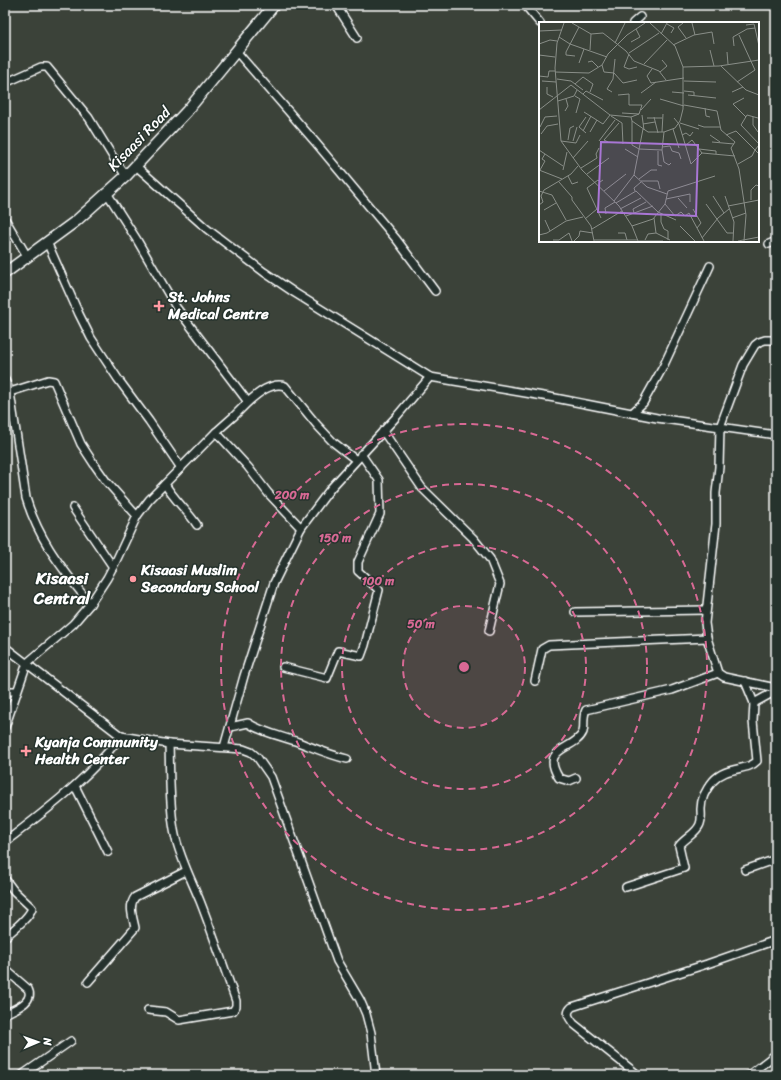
<svg xmlns="http://www.w3.org/2000/svg" width="781" height="1080" viewBox="0 0 781 1080" font-family="Sriracha,sans-serif">
<rect width="100%" height="100%" fill="#3b4239"/>
<filter id="ink" filterUnits="userSpaceOnUse"><feTurbulence type="fractalNoise" baseFrequency=".025" numOctaves="2"/><feDisplacementMap in="SourceGraphic" scale="8" xChannelSelector="R" yChannelSelector="G"/><feConvolveMatrix kernelMatrix="1 2 1 2 8 2 1 2 1" color-interpolation-filters="sRGB"/></filter>
<g filter="url(#ink)">
<g fill="none" stroke-linecap="round" stroke-linejoin="round">
<defs>
<g id="minor">
<polyline points="336,5 357,38"/>
<polyline points="525,5 540,23"/>
<polyline points="633,23 640,17"/>
<polyline points="236,51 316,143 397,240 435,291"/>
<polyline points="5,83 41,67 47,67 89,118 113,157 126,176"/>
<polyline points="136,166 207,229 264,272 295,293 430,377 555,398 657,418 776,435"/>
<polyline points="5,219 27,256"/>
<polyline points="47,242 79,314 91,338 118,379 149,421 181,468"/>
<polyline points="769,244 776,241"/>
<polyline points="776,340 765,340 759,342 755,345 743,365 720,427 719,467 716,493 716,524 705,623 707,638 718,673 724,677 776,688"/>
<path d="M 5,380 L 10,392 L 26,498 C 39,541 63,569 90,604"/>
<polyline points="10,392 48,380 54,381 81,444 94,464 106,481 137,516"/>
<path d="M 248,402 C 257,394 272,381 285,386 L 317,425 L 333,442 L 356,460"/>
<polyline points="632,413 643,403 663,367 710,266"/>
<polyline points="383,431 422,488 473,538 490,559 500,584 489,631"/>
<polyline points="216,432 248,467 268,493 301,528"/>
<path d="M 165,484 C 174,500 187,510 197,525"/>
<polyline points="73,508 113,567"/>
<polyline points="575,612 706,610"/>
<polyline points="5,647 121,736 169,744 243,749 251,752 257,757 271,777 337,961 360,1000 366,1014 371,1033 376,1075"/>
<polyline points="283,667 327,678 338,651 361,656 365,645 379,590 358,571 358,562 380,514 379,480 361,454"/>
<polyline points="535,681 542,649 549,645 707,638"/>
<polyline points="5,691 16,691"/>
<polyline points="754,703 776,691"/>
<polyline points="5,727 27,663 73,624 90,604 107,578 116,561 137,516 149,500 216,432 234,416 248,402 176,307 137,240 107,193"/>
<path d="M 230,727 L 248,723 C 263,733 281,736 298,742 C 314,748 330,755 347,759"/>
<polyline points="224,747 244,676 274,583 301,528 331,488 397,416 430,377"/>
<path d="M 576,778 L 569,781 L 559,778 C 539,746 575,751 583,732 C 585,725 582,718 586,710 L 672,690 L 718,673"/>
<polyline points="75,786 108,852"/>
<path d="M 5,842 C 47,810 89,778 121,736"/>
<polyline points="745,870 776,859"/>
<path d="M 5,879 L 14,891 L 32,908 C 29,918 13,930 5,937"/>
<path d="M 626,887 L 684,868 L 679,846 C 685,838 697,833 700,824 C 702,819 701,814 701,809 C 701,798 706,789 713,781 C 726,766 748,771 757,761 L 753,721 L 754,703 L 745,681"/>
<path d="M 5,969 L 28,989 C 35,1002 14,1009 5,1014"/>
<path d="M 88,982 L 135,928 C 133,917 128,906 135,897 L 186,871"/>
<path d="M 148,1010 L 166,1012 L 179,1020 L 233,1011 L 236,1006 L 236,1001 C 224,968 213,934 200,901 C 191,879 180,858 175,835 C 169,808 170,772 169,744"/>
<polyline points="22,1075 71,1041"/>
<path d="M 638,1075 L 574,1024 C 569,1018 565,1013 572,1007 L 707,964 L 776,940"/>
<polyline points="749,1075 776,1054"/>
</g>
<polyline id="secondary" points="5,273 76,221 126,176 187,111 274,5"/>
</defs>
<use href="#minor" stroke="#fff" stroke-width="10"/>
<use href="#secondary" stroke="#fff" stroke-width="13"/>
<use href="#minor" stroke="#26332d" stroke-width="7"/>
<use href="#secondary" stroke="#26332d" stroke-width="10"/>
</g>
</g>
<circle cx="464" cy="667" r="61" fill="#d76994" fill-opacity=".12"/>
<g fill="none" stroke="#d76994" stroke-width="2" stroke-dasharray="7 5">
<circle cx="464" cy="667" r="61"/>
<circle cx="464" cy="667" r="122"/>
<circle cx="464" cy="667" r="183"/>
<circle cx="464" cy="667" r="243"/>
</g>
<g fill="#ff9aa2" stroke="#26332d" stroke-width="1.5">
<path d="M157 300h4v4h4v4h-4v4h-4v-4h-4v-4h4z"/>
<circle cx="133" cy="579" r="4"/>
<path d="M24 745h4v4h4v4h-4v4h-4v-4h-4v-4h4z"/>
</g>
<g text-anchor="middle" dominant-baseline="central" stroke-width="3" stroke-linejoin="round" paint-order="stroke">
<g font-size="15" fill="#fff" stroke="#26332d">
<text transform="translate(139 139) rotate(-46)">Kisaasi Road</text>
</g>
<g font-size="15" font-weight="bold" fill="#fff" stroke="#26332d" text-anchor="start">
<text x="168" y="297">St. Johns<tspan x="168" dy="17">Medical Centre</tspan></text>
<text x="141" y="570">Kisaasi Muslim<tspan x="141" dy="17">Secondary School</tspan></text>
<text x="35" y="742">Kyanja Community<tspan x="35" dy="17">Health Center</tspan></text>
</g>
<g font-size="17" font-weight="bold" fill="#fff" stroke="#26332d">
<text x="62" y="578">Kisaasi<tspan x="62" dy="20">Central</tspan></text>
</g>
</g>
<g transform="translate(539 22)">
<rect width="220" height="220" fill="#3b4239"/>
<path fill="none" stroke="#898e88" stroke-width="1" d="M 25,1 L 18,21 L 16,46 L 22,119 L 43,148 L 80,184 L 93,204 L 99,219M 33,1 L 52,12 L 64,11 L 87,29 L 95,39 L 120,49 L 127,58M 144,1 L 139,5 L 147,16M 153,1 L 156,13M 128,2 L 135,6 L 132,11M 207,3 L 215,2 L 216,6M 0,9 L 23,8M 122,12 L 128,1M 20,15 L 31,22 L 68,35M 92,20 L 101,15 L 97,7M 76,21 L 86,1M 0,22 L 11,18 L 18,19M 134,23 L 155,13 L 173,10 L 175,22M 195,24 L 194,15 L 208,7 L 216,6 L 220,24M 51,28 L 52,12M 171,28 L 175,44M 188,30 L 189,42M 90,31 L 120,11M 90,32 L 85,45 L 90,47 L 98,45M 0,33 L 16,35M 36,34 L 27,33 L 27,30 L 40,5M 49,40 L 53,39 L 59,45M 40,41 L 45,27M 105,42 L 128,18M 63,43 L 65,50 L 75,51 L 84,61 L 98,58M 182,44 L 207,68 L 220,73M 144,45 L 180,44 L 220,38M 113,47 L 108,54 L 112,61 L 145,56M 16,50 L 50,51 L 63,43 L 69,32 L 88,13 L 106,1M 121,50 L 128,44 L 123,38M 0,54 L 9,55 L 10,49 L 16,49M 18,57 L 32,59 L 44,68M 3,59 L 17,60M 145,59 L 177,60M 198,60 L 216,48 L 200,13M 36,62 L 44,55 L 54,62 L 51,70M 8,65 L 8,72 L 14,75M 145,69 L 155,70 L 155,74M 73,70 L 68,67 L 74,57 L 76,37M 133,70 L 145,71M 193,70 L 204,65M 102,71 L 117,60M 44,72 L 47,69 L 64,78M 79,73 L 90,72 L 90,83 L 103,83 L 100,92 L 92,95M 149,73 L 177,76M 36,74 L 41,77 L 37,91M 205,76 L 194,82 L 207,95M 121,77 L 145,84M 19,79 L 35,74 L 38,68M 145,83 L 178,89 L 182,108 L 196,120 L 192,126 L 200,147 L 207,193 L 205,219M 166,86 L 167,94 L 171,95M 0,88 L 32,63 L 71,93 L 92,95 L 93,99 L 109,110 L 125,110 L 136,106 L 141,99 L 144,87 L 144,45 L 136,24 L 111,1M 102,88 L 112,77M 26,89 L 29,84 L 27,77M 45,90 L 64,102 L 71,93M 83,91 L 100,92M 103,93 L 105,108M 72,94 L 83,101 L 84,122M 47,95 L 40,105 L 47,111M 115,95 L 119,111M 214,95 L 214,103 L 219,110M 108,96 L 123,96M 135,96 L 140,102 L 152,142 L 163,131 L 196,134M 219,96 L 208,93 L 202,103 L 220,122M 93,99 L 93,123 L 100,127 L 123,128 L 125,110M 141,101 L 160,107M 104,102 L 116,100M 159,103 L 165,105 L 181,105M 1,105 L 6,95 L 18,94M 134,107 L 140,126M 44,109 L 52,94M 51,110 L 58,98M 123,110 L 124,92M 2,112 L 8,104 L 19,102M 143,113 L 147,111 L 151,114 L 154,110M 171,113 L 181,120M 187,113 L 197,109 L 216,128 L 213,134 L 199,142M 29,118 L 31,106 L 35,104M 22,119 L 37,121 L 41,113M 34,119 L 38,105M 60,119 L 76,98M 69,120 L 65,118 L 80,101M 173,120 L 195,122M 147,123 L 153,118 L 163,131M 220,123 L 216,128 L 220,132M 123,125 L 131,124 L 133,129 L 140,131 L 142,137M 86,127 L 99,135M 160,127 L 177,129 L 177,132M 0,128 L 24,144M 123,128 L 125,140 L 130,143 L 132,141M 119,129 L 119,143 L 123,144M 34,136 L 49,119M 42,146 L 58,136 L 57,132 L 60,126M 0,148 L 23,157M 1,148 L 6,139 L 3,137 L 6,132M 24,148 L 28,130M 48,152 L 70,136M 95,153 L 108,165 L 128,172M 29,154 L 33,162 L 39,160M 100,157 L 112,148 L 118,148M 102,159 L 119,159 L 121,167M 20,160 L 33,175 L 33,178 L 52,204 L 55,219M 0,169 L 13,173 L 27,198M 65,169 L 87,152M 96,169 L 95,166 L 102,160M 174,174 L 185,191M 186,174 L 195,200 L 194,219M 139,176 L 148,186M 127,177 L 151,172 L 151,180M 212,178 L 212,168 L 217,163 L 220,164M 75,179 L 95,153 L 104,107M 77,181 L 97,169 L 119,190 L 137,198M 126,182 L 136,194 L 142,190 L 146,194 L 150,191 L 165,219M 167,182 L 188,211 L 194,211M 0,183 L 4,180 L 2,174 L 5,168 L 32,152 L 39,144M 189,184 L 220,178M 81,187 L 102,176M 154,187 L 162,201 L 158,206M 5,188 L 17,181M 95,191 L 94,187 L 107,180M 122,191 L 122,200 L 125,207 L 129,209 L 129,218M 67,192 L 66,186 L 76,180M 87,194 L 114,184M 62,196 L 48,166 L 59,158 L 61,160 L 64,158M 115,196 L 117,211M 193,196 L 207,191M 46,197 L 58,187M 6,198 L 11,209M 93,204 L 114,197 L 126,182 L 129,169 L 176,154M 141,204 L 156,219M 53,207 L 83,189M 79,211 L 86,211 L 88,218M 0,213 L 8,211 L 27,199 L 44,195M 163,216 L 179,196 L 190,187M 14,218 L 20,218 L 30,211 L 33,219M 55,218 L 99,218M 106,218 L 109,212 L 117,211 L 131,218M 35,219 L 40,214 L 41,209 L 54,211M 99,219 L 124,219M 199,219 L 220,215"/>
<path fill="#a976d5" fill-opacity="0.15" stroke="#a976d5" stroke-width="2" d="M 62,120 L 159,123 L 157,194 L 59,190 Z"/>
<rect width="220" height="220" fill="none" stroke="#fff" stroke-width="2"/>
</g>
<circle cx="464" cy="667" r="6" fill="#d76994" stroke="#26332d" stroke-width="2"/>
<g font-size="12" text-anchor="middle" font-weight="bold" fill="#d76994" stroke="#26332d" stroke-width="3" stroke-linejoin="round" paint-order="stroke">
<text x="292" y="499">200 m</text>
<text x="335" y="542">150 m</text>
<text x="378" y="585">100 m</text>
<text x="421" y="628">50 m</text>
</g>
<rect width="781" height="1080" fill="none" stroke="#26332d" stroke-width="20"/>
<rect x="10" y="10" width="761" height="1060" fill="none" stroke="#fff" stroke-width="1.5" filter="url(#ink)"/>
<g transform="translate(38 1042) rotate(88)" stroke="#26332d" stroke-width="3" paint-order="stroke">
<path d="M0-3L7 15L0 10L-7 15Z" fill="#ffffff"/>
<text y="-6" font-size="11" font-weight="bold" text-anchor="middle" fill="#ffffff">N</text>
</g>
</svg>
